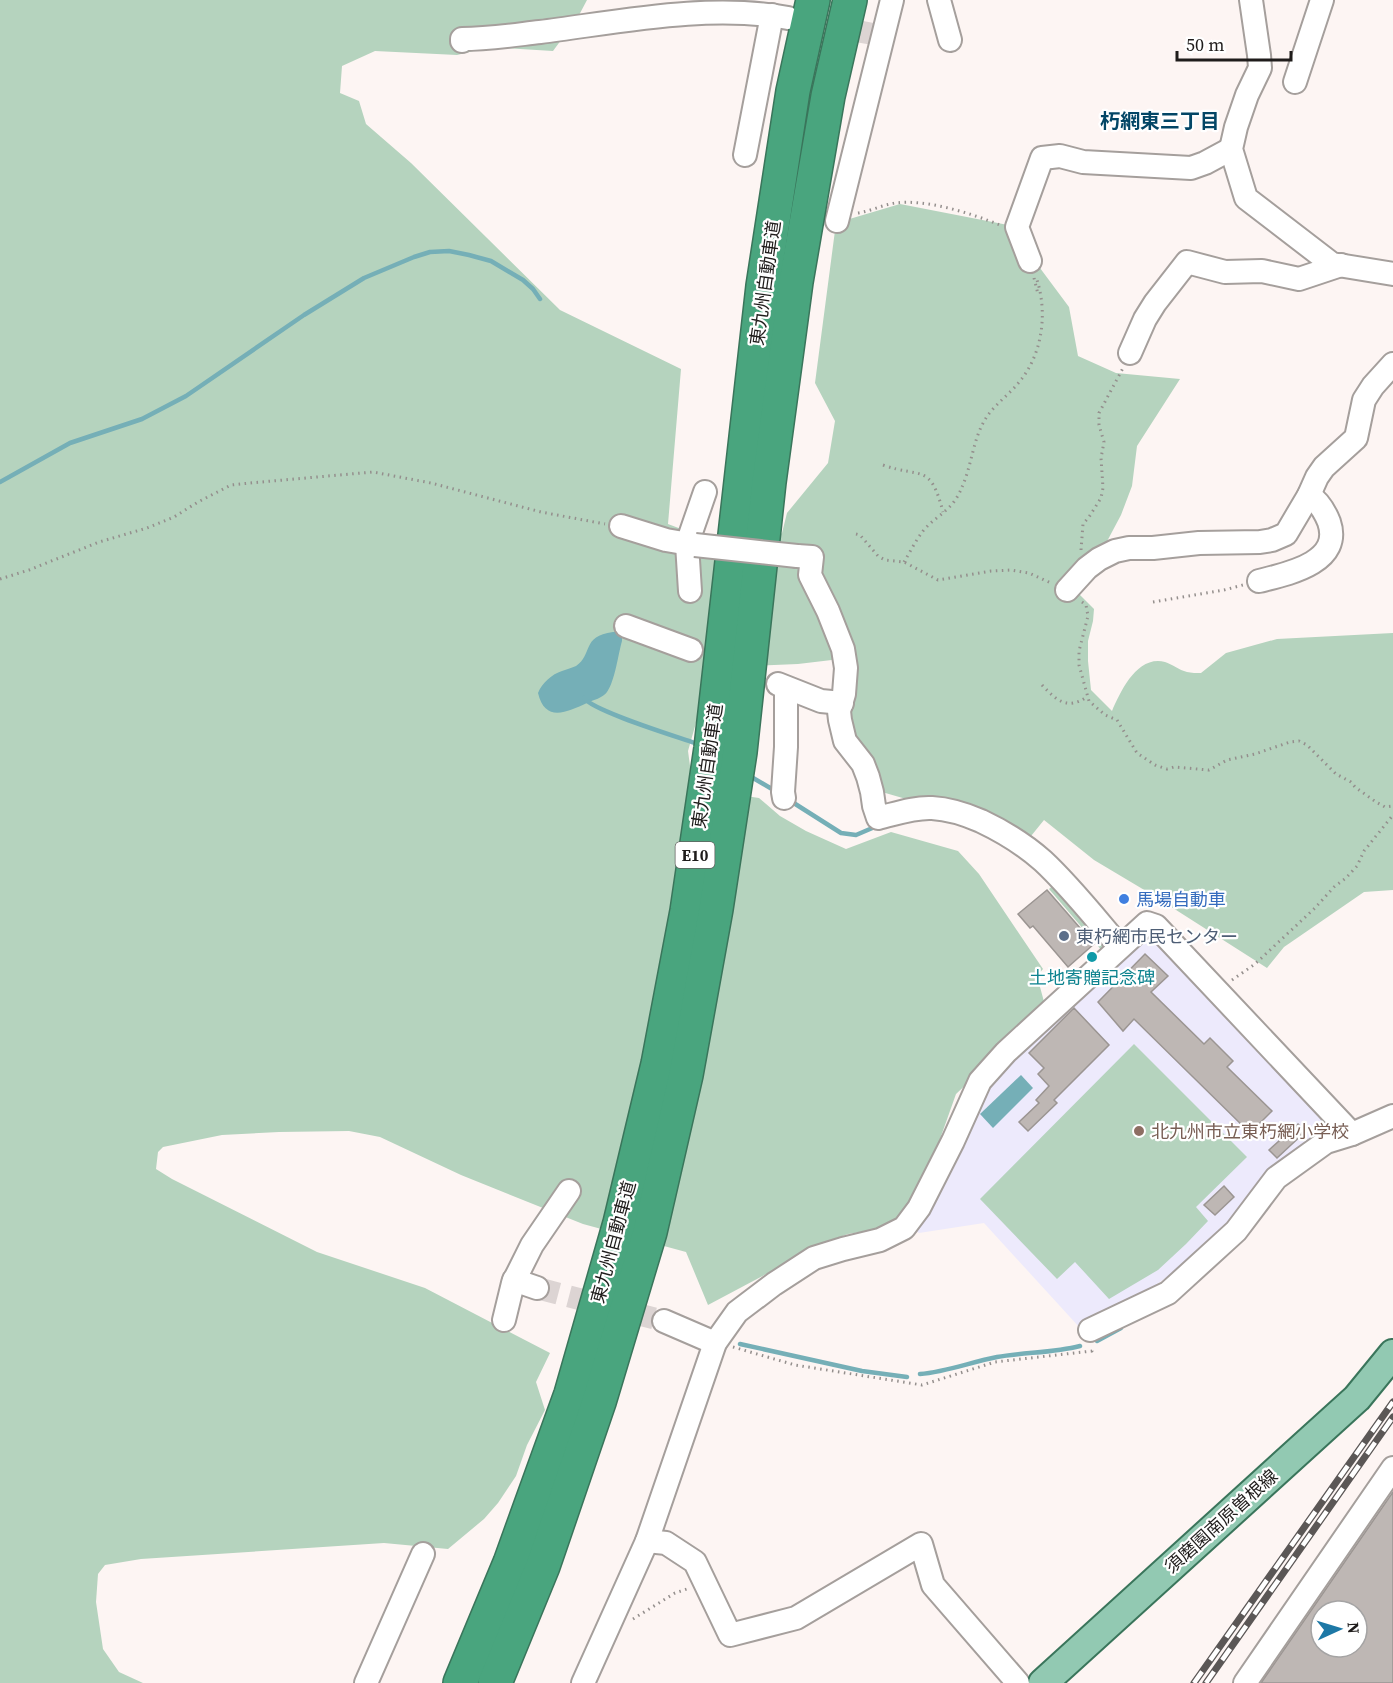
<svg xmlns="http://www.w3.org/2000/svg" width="1393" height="1683" viewBox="0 0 1393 1683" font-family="'Source Serif 4','Noto Sans JP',serif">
<rect width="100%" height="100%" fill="#fdf5f3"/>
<polygon fill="#edeafc" points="1146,931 1330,1124 1329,1127 1317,1135 1242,1211 1180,1268 1137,1298 1080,1328 984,1223 919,1233 909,1227 966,1100"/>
<g fill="#b5d3be">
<path d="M 0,0 L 587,0 L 578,17 L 553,51 L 490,47 L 457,55 L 375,51 L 342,66 L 340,93 L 359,101 L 366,124 L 411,163 L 560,310 L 681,369 L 668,524 L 718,543 L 768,544 L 782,533 L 787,513 L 828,463 L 835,421 L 815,383 L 836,223 L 900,204 L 1008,225 L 1069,307 L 1078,356 L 1116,373 L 1180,379 L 1137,446 L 1132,486 L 1121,515 L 1104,547 L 1077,592 L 1094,609 L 1093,621 L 1088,641 L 1088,661 L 1091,690 L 1112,711 C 1121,691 1137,655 1165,662 C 1172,664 1179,670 1187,672 C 1191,673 1197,673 1201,673 L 1226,653 L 1277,639 L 1393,633 L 1393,890 L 1364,892 L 1284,947 L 1267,968 L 1151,894 L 1094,860 L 1044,820 L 1027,841 L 920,803 L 875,790 L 843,708 L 857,657 L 798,664 L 753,666 L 703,698 L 688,751 L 693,788 L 759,798 L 780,816 L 806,831 L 846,849 L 891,832 L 958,851 L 979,874 L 1043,969 L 1037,976 L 1046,1009 L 956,1094 L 924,1184 L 897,1221 L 879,1229 L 848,1234 L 828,1241 L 708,1305 L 686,1252 L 583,1224 L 461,1175 L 380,1137 L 349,1131 L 279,1132 L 222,1135 L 163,1147 L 158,1152 L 156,1169 L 172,1179 L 317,1252 L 425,1288 L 550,1353 L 536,1382 L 545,1410 L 527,1445 L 516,1476 L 498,1503 L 484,1519 L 448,1549 L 384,1543 L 141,1559 L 105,1565 L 98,1574 L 96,1602 L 103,1649 L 119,1672 L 143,1683 L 0,1683 Z"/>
<polygon points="1056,883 1109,946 1103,952 1049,889"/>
<polygon points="1134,1044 1247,1157 1196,1207 1208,1221 1186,1244 1158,1270 1109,1299 1075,1262 1057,1279 980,1199"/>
</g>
<g fill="#75afb7">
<path d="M 613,632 L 619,632 L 622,636 L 622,641 C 618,655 615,681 607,692 C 603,698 593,700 587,703 C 567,712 545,723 538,693 C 542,683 552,674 562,671 C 567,669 572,668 576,666 C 593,655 581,636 613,632 Z"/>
<polygon points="1021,1075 1033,1088 993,1128 980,1114"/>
</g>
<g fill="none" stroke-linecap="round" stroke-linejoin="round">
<g stroke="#75afb7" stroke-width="4.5">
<polyline points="0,482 70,443 142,419 186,396 304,315 364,278 414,257 430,252 449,251 469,255 491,261 523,280 533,289 540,299"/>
<path d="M 584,698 C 593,711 675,736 695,743 L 700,746"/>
<polyline points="748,775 777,792"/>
<polyline points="789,800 841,833 856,835 877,826"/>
<polyline points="1097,1341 1121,1328"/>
<polyline points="740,1344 862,1371 907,1377"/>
<path d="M 920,1374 C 946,1372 971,1362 997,1357 C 1025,1352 1053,1353 1080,1346"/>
</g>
</g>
<g fill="#beb7b4" stroke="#9b9592" stroke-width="1.5" fill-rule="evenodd">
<polygon points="1047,890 1094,944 1068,967 1033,926 1030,928 1018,914"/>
<polygon points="1145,954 1168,976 1151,992 1204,1044 1210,1038 1233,1061 1227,1067 1272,1111 1250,1133 1134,1019 1123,1031 1098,1002"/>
<polygon points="1074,1008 1109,1045 1054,1100 1057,1103 1028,1131 1019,1122 1039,1103 1036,1100 1049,1086 1038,1074 1044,1068 1029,1053"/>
<polygon points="1298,1124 1305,1132 1277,1158 1269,1150"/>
<polygon points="1224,1186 1234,1197 1215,1215 1204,1205"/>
<path d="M 1393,1492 L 1393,1683 L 1261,1683 ZM 1321,1611 L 1357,1611 L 1357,1647 L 1321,1647 Z"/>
</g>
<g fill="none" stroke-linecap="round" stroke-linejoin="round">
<g stroke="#dcd4d3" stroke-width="22" stroke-dasharray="22 11" stroke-linecap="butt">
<polyline points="795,20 873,34"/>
<polyline points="537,1288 664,1321"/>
</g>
<defs>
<g id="minor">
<polyline points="939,0 950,40"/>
<polyline points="1251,0 1259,55 1260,68 1247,95 1236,127 1231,149 1246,198 1332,264 1393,274"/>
<path d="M 462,41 L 462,39 C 489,39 514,35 540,32 C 619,22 709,3 788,18"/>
<polyline points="1295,82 1322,0"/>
<polyline points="745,155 772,15"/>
<polyline points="837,221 892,0"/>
<polyline points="1030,261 1017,227 1042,158 1060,156 1083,162 1191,168 1205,163 1231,149"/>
<polyline points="1130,353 1145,319 1155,303 1187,262 1225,272 1262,271 1299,279 1341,265"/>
<polyline points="621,526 666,540 695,545"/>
<path d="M 797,556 L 812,557 L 810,575 L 828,611 L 843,649 L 846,668 L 844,694 L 839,711 L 840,720 L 845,741 L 863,764 L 868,777 L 872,792 L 874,806 L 878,818 C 895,814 914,807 932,808 C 950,809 965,814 981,821 C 1002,831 1025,845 1043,861 C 1071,887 1095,918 1120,947"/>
<path d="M 1259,581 C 1287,574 1343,563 1329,522 C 1325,512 1318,501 1309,495"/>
<polyline points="1067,590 1087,568 1099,559 1115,551 1129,548 1153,548 1199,543 1260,542 1272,540 1286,534 1309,495 1317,477 1324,467 1356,438 1364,400 1373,386 1393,364"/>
<polyline points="690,591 687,544 705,492"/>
<polyline points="626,626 691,650"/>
<polyline points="778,684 821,701 842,703"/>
<polyline points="784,798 783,792 786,747 786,688"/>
<polyline points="514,1280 537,1288"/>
<polyline points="504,1320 513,1283 532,1245 569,1191"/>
<polyline points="664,1321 715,1343"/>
<polyline points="1090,1330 1168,1293 1236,1231 1276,1178 1326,1142 1352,1134 1393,1116"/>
<polyline points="647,1541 666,1543 695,1562 730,1635 796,1618 921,1544 933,1585 1018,1683"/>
<polyline points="366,1683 423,1554"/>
<polyline points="583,1683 647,1541 715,1343 737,1312 774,1284 814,1258 843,1249 880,1240 904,1228 919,1208 953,1141 980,1081 1006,1052 1147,923 1156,926 1352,1134"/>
<polyline points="1245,1683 1393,1468"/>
</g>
<polyline id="major" points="1043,1683 1357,1398 1393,1354"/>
<g id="highway">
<polyline points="460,1683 510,1563 571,1394 620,1223 658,1064 687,911 711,748 763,286 793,91 813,0"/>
<polyline points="495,1683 543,1566 599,1402 650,1232 686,1075 716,909 740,752 769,482 796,282 828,96 850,0"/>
</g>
</defs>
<use href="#minor" stroke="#a59f9c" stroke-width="26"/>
<use href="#major" stroke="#3a755b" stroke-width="32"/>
<use href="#highway" stroke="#3a755b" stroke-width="36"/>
<g stroke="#948f8d" stroke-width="3" stroke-dasharray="1.5 4.5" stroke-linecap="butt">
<path d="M 858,213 C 871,211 882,205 895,203 C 927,199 970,213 1000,225"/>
<polyline points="1034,278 1038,294"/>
<path d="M 883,465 C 922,479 930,462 943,512"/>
<polyline points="856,534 860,535 878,556 885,560 904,562 938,580 991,571 1011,570 1029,573 1051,583"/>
<polyline points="1081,550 1083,524 1089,517 1101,498 1103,488 1101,458 1104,442 1099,425 1099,413 1123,368"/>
<path d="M 904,562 C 910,552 916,540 923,531 C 932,520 945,513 953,503 C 957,498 960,492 962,487 C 972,465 973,438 986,418 C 995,404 1010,394 1020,381 C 1043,353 1048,311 1036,277"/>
<polyline points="0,579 29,570 99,542 147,528 174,517 198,502 231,485 250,483 373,472 431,483 541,512 605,524"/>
<polyline points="1082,602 1086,605 1088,616 1079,651 1079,665 1089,701 1105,715 1117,720 1137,753 1155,765 1167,769 1174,767 1209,770 1227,760 1255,754 1290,742 1299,741 1307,745 1336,774 1351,782 1355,787 1376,802 1385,807 1393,806"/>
<polyline points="1153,602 1224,590 1243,585"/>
<path d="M 1042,685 C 1057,701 1067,710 1087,697"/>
<polyline points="1232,980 1255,964 1315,908 1334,887 1346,878 1357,866 1364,851 1393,815"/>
<polyline points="733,1347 795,1365 922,1385 995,1362 1092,1351 1091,1347"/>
<polyline points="633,1619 675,1593 687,1589"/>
</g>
<use href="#minor" stroke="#fff" stroke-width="22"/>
<use href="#major" stroke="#92c9b2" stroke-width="28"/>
<use href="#highway" stroke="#49a57e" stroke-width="33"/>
<defs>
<g id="rail">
<polyline points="1194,1683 1393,1402"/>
<polyline points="1206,1683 1393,1417"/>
</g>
</defs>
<use href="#rail" stroke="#5b5756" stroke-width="7"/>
<use href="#rail" stroke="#fff" stroke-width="4.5" stroke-dasharray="14" stroke-linecap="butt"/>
<defs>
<polyline id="minor-bridge" points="695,545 797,556"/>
</defs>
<use href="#minor-bridge" stroke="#a59f9c" stroke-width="26" stroke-linecap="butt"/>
<use href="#minor-bridge" stroke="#fff" stroke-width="22"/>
</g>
<circle fill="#3f7fe0" stroke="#fff" stroke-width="2" cx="1124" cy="899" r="6"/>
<circle fill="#5c6f8a" stroke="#fff" stroke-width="2" cx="1064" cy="936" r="6"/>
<circle fill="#0f9aa8" stroke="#fff" stroke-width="2" cx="1092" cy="957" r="6"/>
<circle fill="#8d6e63" stroke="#fff" stroke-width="2" cx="1139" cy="1131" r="6"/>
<g text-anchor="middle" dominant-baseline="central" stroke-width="4.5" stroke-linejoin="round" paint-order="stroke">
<rect fill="#fff" stroke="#62605f" stroke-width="1.5" x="675.5" y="842" width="39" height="26" rx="4.5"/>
<g font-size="16" font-weight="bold" fill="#1f1c1b">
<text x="695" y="855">E10</text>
</g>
<g font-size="18" fill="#1f1c1b" stroke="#fff">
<text transform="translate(765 283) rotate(-82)">東九州自動車道</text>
<text transform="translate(707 766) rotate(-82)">東九州自動車道</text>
<text transform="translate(613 1242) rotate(-75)">東九州自動車道</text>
<text transform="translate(1221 1521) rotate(-42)">須磨園南原曽根線</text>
</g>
<g font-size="18" fill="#366cbe" stroke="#fff" text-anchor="start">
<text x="1136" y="899">馬場自動車</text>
</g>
<g font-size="18" fill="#4e5e75" stroke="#fff" text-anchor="start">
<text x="1076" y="936">東朽網市民センター</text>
</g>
<g font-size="18" fill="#0d838f" stroke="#fff">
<text x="1092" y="977">土地寄贈記念碑</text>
</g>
<g font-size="18" fill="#785e54" stroke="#fff" text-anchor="start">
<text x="1151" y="1131">北九州市立東朽網小学校</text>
</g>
<g font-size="20" font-weight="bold" fill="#034666" stroke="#fff">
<text x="1160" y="121">朽網東三丁目</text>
</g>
</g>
<g transform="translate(1339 1629) rotate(86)"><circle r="28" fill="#ffffff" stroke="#a5a4a4" stroke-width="1.5"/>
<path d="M0-4.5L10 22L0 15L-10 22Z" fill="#1d78a6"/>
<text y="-9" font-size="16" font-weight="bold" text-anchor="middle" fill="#1f1c1b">N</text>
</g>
<path d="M1177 51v9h114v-9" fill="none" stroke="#1f1c1b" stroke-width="3"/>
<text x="1186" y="51" font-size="18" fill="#1f1c1b" stroke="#ffffff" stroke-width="4.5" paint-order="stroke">50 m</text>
</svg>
